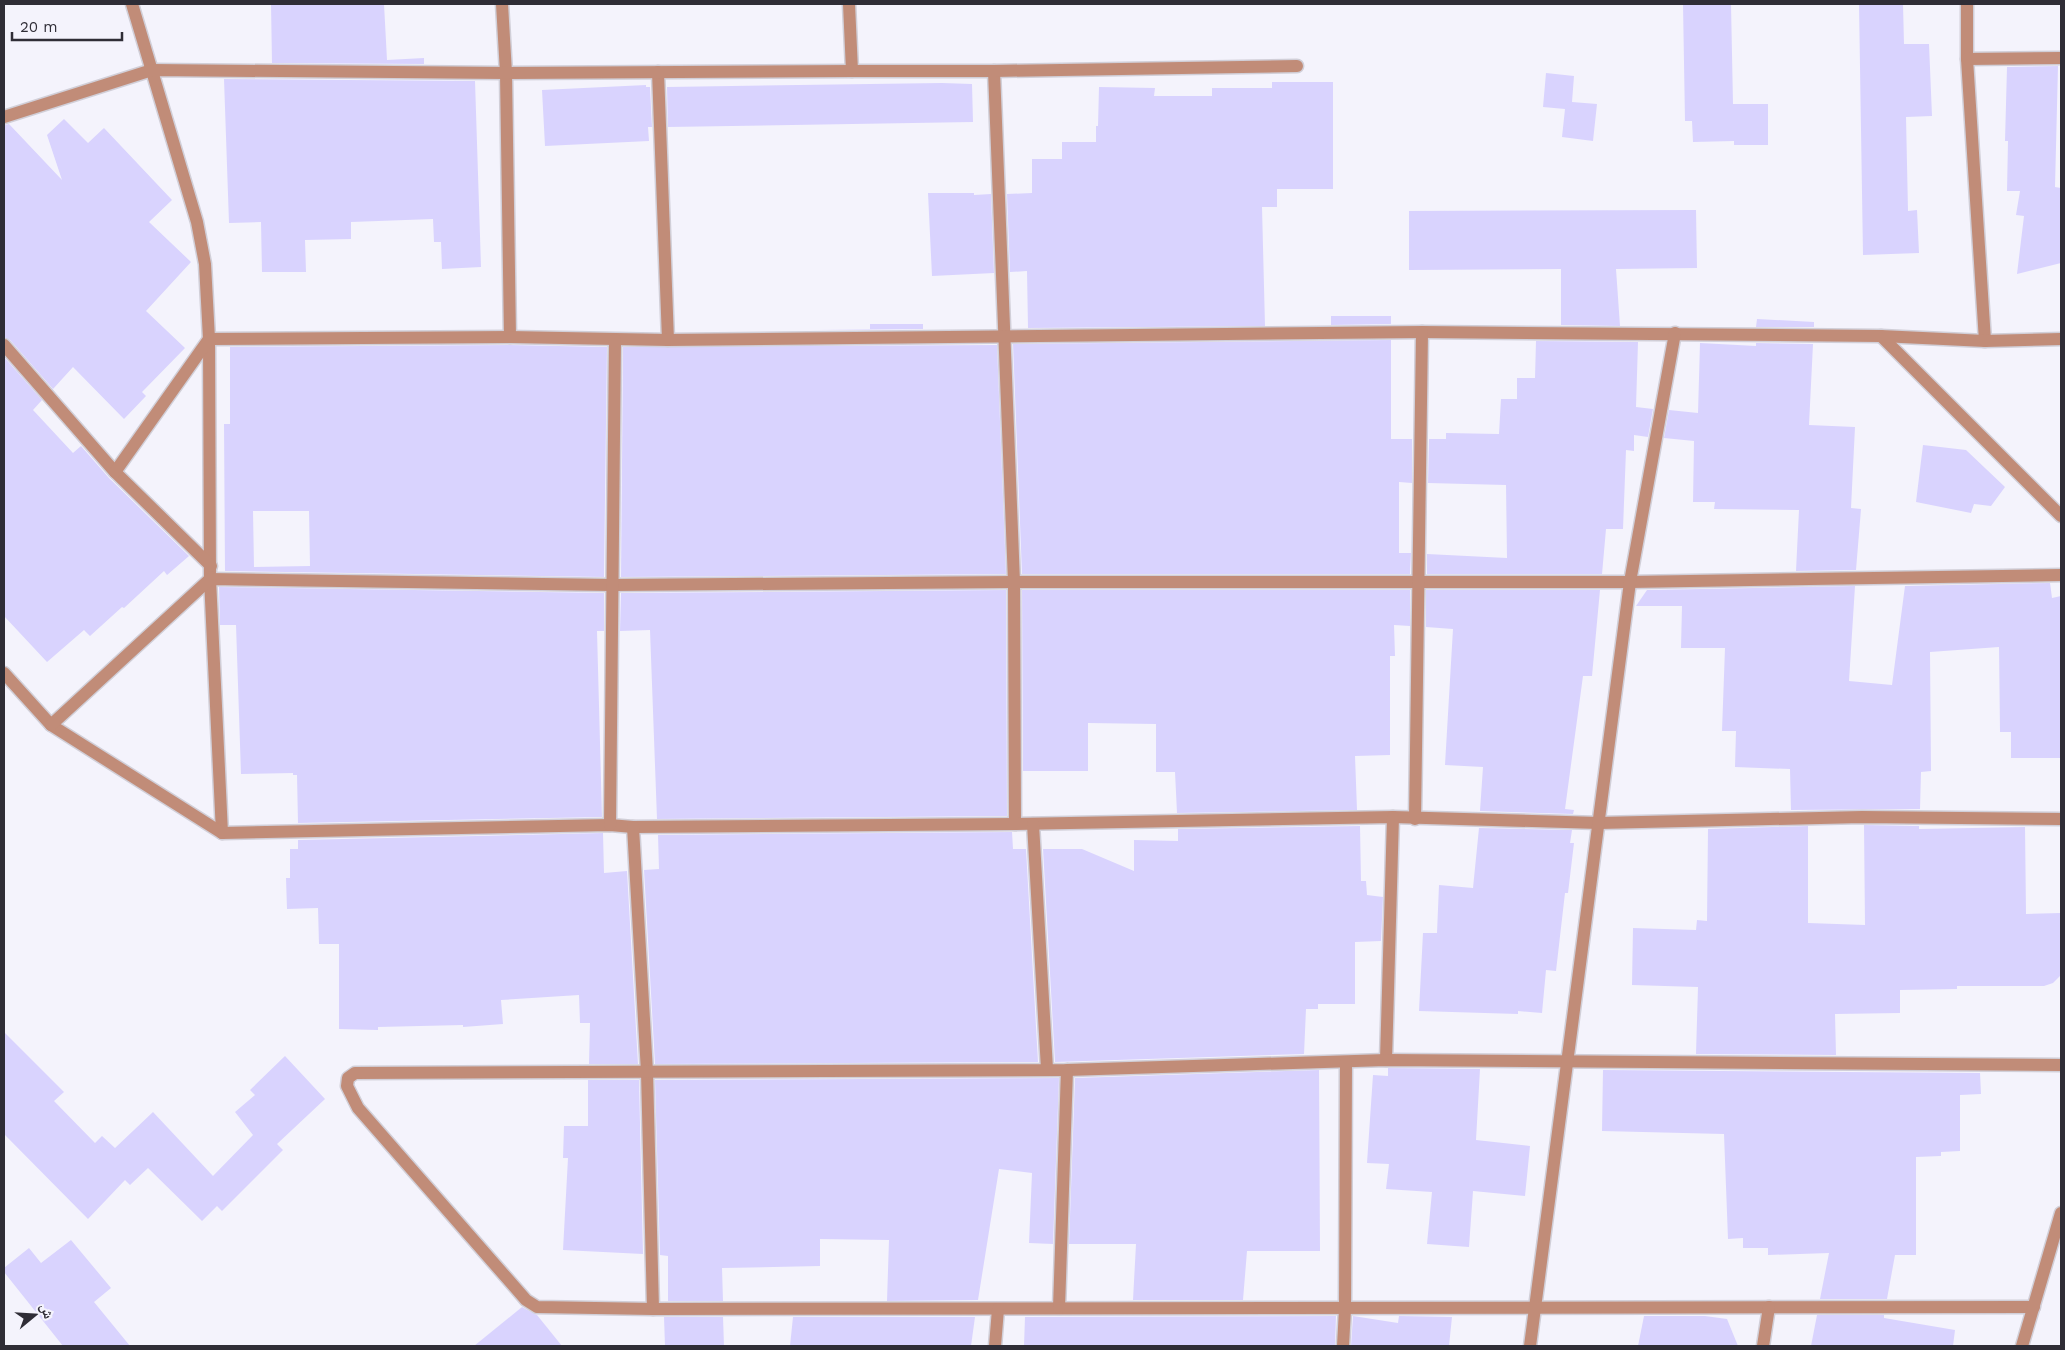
<svg xmlns="http://www.w3.org/2000/svg" width="2065" height="1350" viewBox="0 0 2065 1350" font-family="'Work Sans','Noto Naskh Arabic',sans-serif">
<rect width="100%" height="100%" fill="#f4f3fc"/>
<g fill="#d9d3fe" fill-rule="evenodd">
<polygon points="271,4 384,4 387,60 424,58 424,64 272,63"/>
<polygon points="1683,4 1731,4 1733,104 1768,104 1768,145 1734,145 1734,141 1693,142 1692,121 1685,121"/>
<polygon points="1859,4 1903,4 1904,44 1929,44 1932,116 1906,117 1908,211 1917,210 1919,253 1863,255"/>
<polygon points="2058,66 2055,187 2061,188 2061,263 2017,274 2024,216 2016,215 2020,191 2007,191 2008,141 2005,141 2007,67"/>
<polygon points="1546,73 1574,76 1572,102 1597,104 1593,141 1562,137 1565,109 1543,107"/>
<polygon points="224,79 475,81 481,267 442,269 441,242 434,242 433,219 351,222 351,239 305,240 306,272 262,272 261,222 229,223"/>
<polygon points="1272,82 1333,82 1333,189 1277,189 1277,207 1262,207 1265,326 1028,328 1027,271 1010,272 1007,194 1032,193 1032,159 1062,159 1062,142 1096,142 1096,126 1098,126 1099,87 1155,88 1154,96 1212,96 1212,88 1272,88"/>
<polygon points="942,83 972,84 973,122 668,127 667,87"/>
<polygon points="646,85 646,87 650,87 652,127 648,127 649,141 545,146 542,90"/>
<polygon points="64,119 88,143 104,128 172,200 149,222 191,262 146,311 185,348 142,392 146,396 124,419 73,367 53,389 10,340 4,337 4,125 9,124 62,180 47,135"/>
<polygon points="928,193 974,193 974,195 991,194 994,273 932,276"/>
<polygon points="1696,210 1697,268 1616,269 1620,326 1621,326 1561,325 1561,269 1409,270 1409,211"/>
<polygon points="1331,316 1391,316 1391,324 1331,325"/>
<polygon points="1757,319 1814,322 1814,327 1756,327"/>
<polygon points="870,324 923,324 923,329 818,330 870,329"/>
<polygon points="1391,340 1391,439 1412,439 1412,483 1399,482 1399,553 1411,553 1410,574 1022,574 1013,344"/>
<polygon points="1536,341 1638,342 1636,407 1653,409 1648,437 1634,435 1634,451 1626,450 1623,529 1606,529 1602,574 1427,574 1427,554 1507,558 1506,485 1428,483 1429,439 1446,439 1446,433 1499,434 1501,399 1517,399 1517,378 1535,378"/>
<polygon points="1700,343 1756,346 1756,343 1813,344 1809,425 1855,427 1851,508 1861,509 1856,570 1796,571 1799,510 1714,509 1715,502 1693,502 1694,441 1664,438 1669,410 1698,413"/>
<path d="M 510,345 L 607,347 L 604,577 L 225,571 L 224,424 L 230,424 L 230,347 ZM 253,511 L 309,511 L 310,566 L 254,567 Z"/>
<polygon points="997,345 1006,574 621,577 623,347"/>
<polygon points="4,357 42,400 33,410 73,453 81,446 109,478 189,556 167,575 164,571 124,608 122,607 90,636 84,630 47,662 4,616"/>
<polygon points="1923,445 1966,450 2005,487 1991,506 1974,504 1971,513 1916,502"/>
<polygon points="2050,583 2052,598 2061,596 2061,758 2011,758 2011,732 2000,732 1999,647 1930,652 1931,771 1921,772 1920,809 1791,810 1790,769 1735,767 1736,731 1722,731 1725,648 1681,648 1682,606 1636,606 1647,590 1855,586 1849,681 1892,685 1905,586"/>
<polygon points="219,587 604,593 604,631 597,631 602,817 298,823 297,775 293,775 293,773 241,774 236,625 220,625"/>
<polygon points="1006,590 1007,816 657,819 650,630 620,631 621,593"/>
<polygon points="1022,590 1410,590 1410,626 1394,625 1395,656 1390,656 1390,755 1355,756 1357,810 1177,813 1175,772 1156,772 1156,724 1088,723 1088,771 1023,771"/>
<polygon points="1426,590 1600,590 1592,676 1583,676 1565,809 1574,810 1573,814 1480,811 1483,767 1445,765 1453,629 1426,627"/>
<polygon points="1864,825 1919,826 1919,829 2025,827 2026,914 2061,913 2061,975 2053,983 2044,986 1957,986 1957,989 1900,990 1900,1013 1835,1014 1836,1055 1696,1054 1698,987 1632,985 1633,928 1696,930 1697,920 1707,921 1708,829 1808,826 1808,923 1865,925"/>
<polygon points="1360,826 1361,881 1366,881 1367,895 1383,897 1381,941 1355,942 1355,1004 1318,1004 1318,1009 1306,1009 1304,1054 1055,1062 1043,849 1082,849 1134,871 1134,840 1178,841 1178,829"/>
<polygon points="1479,828 1572,830 1570,843 1574,843 1568,893 1565,893 1556,971 1546,970 1542,1013 1518,1011 1518,1014 1419,1011 1423,933 1437,933 1439,885 1473,888"/>
<polygon points="1012,832 1013,849 1026,849 1038,1062 655,1064 644,870 659,869 658,835"/>
<polygon points="603,833 604,873 627,871 638,1064 589,1064 590,1023 580,1023 579,995 501,1000 503,1024 463,1027 463,1025 378,1027 378,1030 339,1029 339,944 319,944 318,908 287,909 286,878 290,878 290,849 298,849 298,840"/>
<polygon points="4,1032 64,1092 54,1101 95,1143 102,1136 115,1148 153,1112 213,1176 253,1135 235,1112 255,1095 250,1090 285,1056 325,1099 277,1144 283,1150 222,1211 217,1206 202,1221 148,1168 130,1185 125,1180 88,1219 4,1134"/>
<polygon points="1388,1068 1480,1069 1476,1140 1530,1146 1525,1196 1473,1191 1469,1247 1427,1244 1432,1192 1386,1189 1389,1164 1367,1163 1373,1075 1388,1076"/>
<polygon points="1319,1070 1320,1251 1247,1251 1243,1300 1133,1300 1136,1244 1069,1244 1075,1078"/>
<polygon points="1603,1070 1980,1073 1981,1094 1960,1095 1960,1151 1941,1152 1941,1156 1916,1157 1916,1255 1895,1255 1887,1299 1820,1299 1829,1253 1768,1255 1768,1248 1743,1248 1743,1238 1728,1239 1724,1134 1602,1131"/>
<polygon points="1059,1078 1053,1244 1029,1243 1032,1173 999,1169 978,1300 887,1301 889,1240 820,1239 820,1266 722,1268 723,1301 668,1301 668,1256 660,1255 655,1080"/>
<polygon points="588,1080 639,1080 643,1254 563,1250 568,1158 563,1158 564,1126 588,1126"/>
<polygon points="71,1240 111,1288 94,1302 130,1346 63,1346 4,1272 4,1268 29,1248 41,1263"/>
<polygon points="522,1307 537,1315 562,1346 474,1346"/>
<polygon points="1817,1315 1884,1315 1884,1318 1955,1330 1953,1346 1811,1346"/>
<polygon points="1336,1316 1335,1346 1024,1346 1025,1317"/>
<polygon points="1353,1316 1398,1323 1399,1316 1452,1317 1449,1346 1351,1346"/>
<polygon points="1644,1316 1705,1316 1727,1319 1738,1346 1638,1346"/>
<polygon points="664,1317 723,1317 724,1346 665,1346"/>
<polygon points="793,1317 975,1317 971,1346 790,1346"/>
</g>
<g fill="none" stroke-linecap="round" stroke-linejoin="round">
<defs>
<g id="minor">
<polyline points="132,4 197,222 205,264 209,339 210,579 222,833"/>
<polyline points="502,4 506,73 510,337"/>
<polyline points="849,4 852,71"/>
<polyline points="1967,4 1967,59 1985,341"/>
<polyline points="1967,59 2061,58"/>
<polyline points="994,71 1014,582 1015,824"/>
<polyline points="658,72 668,340"/>
<polyline points="4,117 152,70 506,73 852,71 994,71 1297,66"/>
<polyline points="1881,336 2061,516"/>
<polyline points="4,345 115,472 211,566"/>
<polyline points="115,472 209,339 510,337 668,340 1422,332 1881,336 1985,341 2061,339"/>
<polyline points="4,673 51,725 222,833 610,825 633,827 1015,824 1393,817 1599,823 1862,817 2061,819"/>
<polyline points="51,725 210,579 612,585 1014,582 1630,582 2061,575"/>
<polyline points="1415,819 1422,332"/>
<polyline points="1033,824 1047,1069"/>
<polyline points="610,825 615,340"/>
<polyline points="633,827 647,1072 653,1309"/>
<polyline points="1386,1060 1393,817"/>
<polyline points="2034,1307 653,1309 537,1307 526,1300 358,1108 347,1086 348,1078 355,1073 1067,1070 1386,1060 2061,1065"/>
<polyline points="1059,1308 1067,1070"/>
<polyline points="995,1346 998,1309"/>
<polyline points="1343,1346 1345,1309 1346,1062"/>
<polyline points="1530,1346 1630,582 1675,333"/>
<polyline points="1763,1346 1769,1307"/>
<polyline points="2022,1346 2061,1213"/>
</g>
</defs>
<use href="#minor" stroke="#d1cfd8" stroke-width="15"/>
<use href="#minor" stroke="#c18c78" stroke-width="12"/>
</g>
<rect width="2065" height="1350" fill="none" stroke="#2f2d36" stroke-width="10"/>
<g transform="translate(35 1315) rotate(72)" stroke="#f4f3fc" stroke-width="4" paint-order="stroke">
<path d="M0-4L9 19L0 12L-9 19Z" fill="#2f2d36"/>
<text y="-8" font-size="14" font-weight="bold" text-anchor="middle" fill="#2f2d36">ش</text>
</g>
<path d="M12 32v8h110v-8" fill="none" stroke="#2f2d36" stroke-width="2.5"/>
<text x="20" y="32" font-size="15" fill="#2f2d36" stroke="#f4f3fc" stroke-width="4" paint-order="stroke">20 m</text>
</svg>
